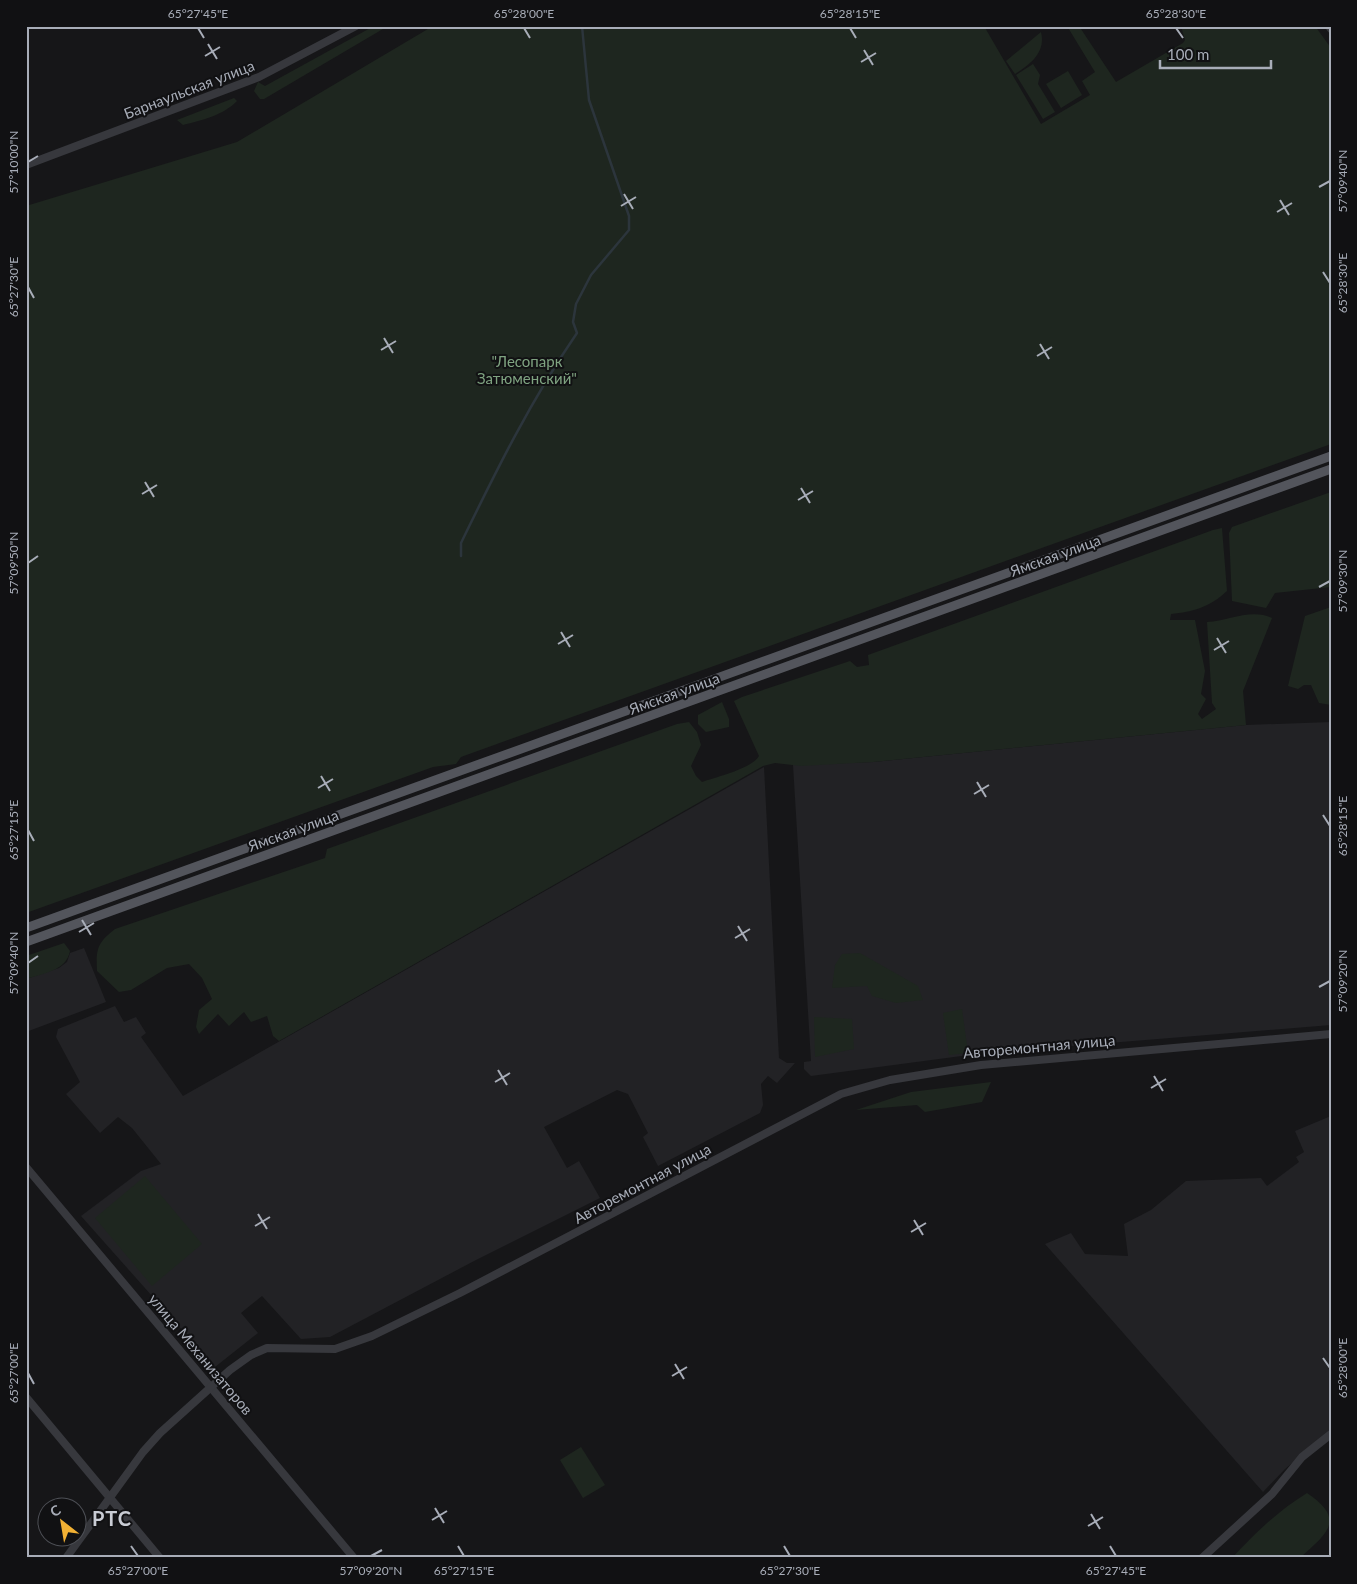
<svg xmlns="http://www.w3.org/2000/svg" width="1357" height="1584" viewBox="0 0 1357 1584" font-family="Lato,sans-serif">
<rect width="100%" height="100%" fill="#161618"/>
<g fill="#222225">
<polygon points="1331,722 1331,1025 984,1053 811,1076 804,1069 804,1062 811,1061 793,765 873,762 1246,725"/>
<polygon points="764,767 779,1058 787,1063 795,1063 777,1083 768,1076 761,1084 763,1105 760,1113 658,1166 643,1137 648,1133 628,1094 617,1090 544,1127 567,1168 579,1161 600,1198 476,1260 330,1337 301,1339 262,1296 241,1313 258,1333 215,1367 81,1216 141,1171 161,1164 132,1128 118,1117 100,1133 66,1094 80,1082 56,1037 58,1029 115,1006 124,1022 136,1017 146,1033 141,1037 183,1096"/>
<polygon points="84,948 106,1002 26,1032 26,979 59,968 67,962 70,953"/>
<polygon points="1331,1116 1331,1431 1285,1469 1263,1492 1045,1244 1071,1233 1085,1254 1128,1256 1124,1224 1151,1210 1186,1181 1261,1178 1267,1186 1299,1162 1296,1157 1304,1152 1295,1131"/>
</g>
<g fill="#1e261f">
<polygon points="374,26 388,26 264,99 260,99 254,91 258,82 265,86"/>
<polygon points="433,26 984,26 1041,124 1090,95 1082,81 1095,72 1067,26 1079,26 1116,82 1183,43 1185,40 1181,26 1315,26 1331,48 1331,444 461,757 456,764 433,767 26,913 26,206 237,142"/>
<path d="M 1041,32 C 1046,52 1031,64 1015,74 L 1006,61 Z"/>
<polygon points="1033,64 1040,75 1038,84 1055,112 1043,119 1016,75"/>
<polygon points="1068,71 1082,95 1061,108 1046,84"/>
<path d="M 234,98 L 237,101 C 222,116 202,120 183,125 L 177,120 Z"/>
<polygon points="1331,492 1331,587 1275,593 1266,608 1232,601 1229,533 1232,527"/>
<path d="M 1222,528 L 1227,591 C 1210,607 1193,612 1171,614 L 1170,620 L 1195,620 L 1205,671 L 1201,694 L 1206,699 L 1198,714 L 1202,719 L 1216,709 L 1212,703 L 1207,622 C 1229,621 1251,608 1272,618 L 1243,691 L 1246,725 L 873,762 L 801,766 L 775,763 L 763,766 L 279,1041 L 273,1036 L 267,1016 L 251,1022 L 244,1012 L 229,1026 L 218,1014 L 199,1034 L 196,1027 L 199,1010 L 212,999 L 202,978 L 189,964 L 167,968 L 131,990 L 119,992 L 97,971 C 96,949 97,943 115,929 L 325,858 L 327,849 L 677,724 L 689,722 L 697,732 L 701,745 L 691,766 L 696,776 L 702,782 C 716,777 751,769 759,756 L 734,701 L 742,697 L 850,661 L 857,667 L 869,665 L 868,655 L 1213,530 Z"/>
<polygon points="1331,607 1331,705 1319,703 1311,685 1304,685 1298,689 1288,686 1305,616"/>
<polygon points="722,702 729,719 729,727 706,732 698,724 698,715"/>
<path d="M 64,943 L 70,951 C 66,971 44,973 26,979 L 26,956 Z"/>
<polygon points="860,953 918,986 923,1000 896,1003 872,996 867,986 832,988 835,965 842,954"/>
<polygon points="962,1009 968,1053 949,1055 943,1013"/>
<polygon points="814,1017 852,1019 854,1049 815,1057"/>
<polygon points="991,1082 982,1102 925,1112 917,1105 856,1110 911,1092"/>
<polygon points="145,1176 202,1244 152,1286 95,1218"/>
<polygon points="581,1447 605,1485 583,1498 560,1460"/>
<path d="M 1307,1493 C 1347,1520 1327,1533 1300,1558 L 1232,1558 C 1255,1533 1278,1511 1307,1493 Z"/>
</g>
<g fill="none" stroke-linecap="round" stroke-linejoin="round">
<path stroke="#2c353c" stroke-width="2.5" d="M 461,556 L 461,543 C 496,471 531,400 577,333 L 573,322 L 576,304 L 591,275 L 629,230 L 629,216 L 589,100 L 582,26"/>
<g stroke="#37383d" stroke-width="8">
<polyline points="1329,26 1331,29"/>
<polyline points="26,165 259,77 356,26"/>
<polyline points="26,1167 354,1558"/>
<polyline points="26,1397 160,1558"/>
<polyline points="66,1558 143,1452 160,1433 230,1370 251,1355 267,1348 335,1349 372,1336 460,1293 841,1094 890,1080 981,1065 1331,1034"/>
<polyline points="1202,1558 1272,1494 1302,1457 1331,1434"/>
</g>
<g stroke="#53555c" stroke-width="9">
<polyline points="26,928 1331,456"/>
<polyline points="26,942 1331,469"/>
</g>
<polyline stroke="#4a4c52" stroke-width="2.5" stroke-dasharray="6 5" stroke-linecap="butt" points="1330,1558 1331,1557"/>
</g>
<path fill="none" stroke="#a8adb8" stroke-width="2" d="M 198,28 L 204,38M 524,28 L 530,38M 850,28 L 856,38M 1176,28 L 1183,38M 208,44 L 217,59M 864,50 L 873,65M 205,56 L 220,47M 861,62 L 876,53M 28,162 L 38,156M 1319,187 L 1330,181M 624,194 L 633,209M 1280,200 L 1289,215M 621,206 L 636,197M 1277,212 L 1292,203M 1323,272 L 1330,283M 28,287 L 34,298M 384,338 L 393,353M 1040,344 L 1049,359M 381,350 L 396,341M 1037,356 L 1052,347M 145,482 L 154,497M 801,488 L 810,503M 142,494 L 157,485M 798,500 L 813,491M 28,563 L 38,556M 1319,587 L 1330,581M 561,632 L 570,647M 1217,638 L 1226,653M 558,644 L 573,635M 1214,650 L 1229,641M 321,776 L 330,791M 977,782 L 986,797M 318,788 L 333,779M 974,794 L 989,785M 1323,815 L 1330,826M 28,830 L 34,841M 82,920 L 91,935M 738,926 L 747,941M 79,932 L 94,923M 735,938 L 750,929M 28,963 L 38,956M 1319,987 L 1330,981M 498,1070 L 507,1085M 1154,1076 L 1163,1091M 495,1082 L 510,1073M 1151,1088 L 1166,1079M 258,1214 L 267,1229M 914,1220 L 923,1235M 255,1226 L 270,1217M 911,1232 L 926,1223M 1323,1358 L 1330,1368M 675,1364 L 684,1379M 28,1373 L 34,1384M 672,1376 L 687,1367M 435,1508 L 444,1523M 1091,1514 L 1100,1529M 432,1520 L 447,1511M 1088,1526 L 1103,1517M 131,1546 L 138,1556M 458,1546 L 464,1556M 784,1546 L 790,1556M 1110,1546 L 1116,1556M 371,1556 L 382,1550"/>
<g text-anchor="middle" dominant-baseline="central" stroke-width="4" stroke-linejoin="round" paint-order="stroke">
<g font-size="15" fill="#a8adb8" stroke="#111113">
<text transform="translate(189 89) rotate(-21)">Барнаульская улица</text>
<text transform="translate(1055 555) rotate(-20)">Ямская улица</text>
<text transform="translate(674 693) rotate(-20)">Ямская улица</text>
<text transform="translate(293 830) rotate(-20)">Ямская улица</text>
<text transform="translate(1039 1046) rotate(-5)">Авторемонтная улица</text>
<text transform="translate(642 1183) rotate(-28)">Авторемонтная улица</text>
<text transform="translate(201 1354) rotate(50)">улица Механизаторов</text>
</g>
<g font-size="15" fill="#7fa381" stroke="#111113">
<text x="527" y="361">"Лесопарк<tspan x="527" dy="17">Затюменский"</tspan></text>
</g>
<g font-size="20" font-weight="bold" letter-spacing="1" fill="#c9ccd4" stroke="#111113">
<text x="112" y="1518">РТС</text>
</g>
</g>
<rect width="1357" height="1584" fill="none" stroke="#111113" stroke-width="55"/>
<g transform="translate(62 1522) rotate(329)"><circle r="24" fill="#111113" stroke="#4d4f55"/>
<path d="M0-4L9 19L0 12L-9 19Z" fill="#f2b134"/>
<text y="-8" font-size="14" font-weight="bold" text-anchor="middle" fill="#a8adb8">С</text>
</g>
<path d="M1160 60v8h111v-8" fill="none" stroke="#a8adb8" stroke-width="2.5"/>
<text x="1167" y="60" font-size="15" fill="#a8adb8" stroke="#111113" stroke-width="4" paint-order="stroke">100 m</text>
<rect x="28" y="28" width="1302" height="1528" fill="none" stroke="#a8adb8" stroke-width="2"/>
<g font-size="12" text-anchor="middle" fill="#a8adb8">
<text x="198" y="18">65°27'45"E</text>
<text x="524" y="18">65°28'00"E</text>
<text x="850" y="18">65°28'15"E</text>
<text x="1176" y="18">65°28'30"E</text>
<text transform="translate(14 162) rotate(-90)" y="4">57°10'00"N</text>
<text transform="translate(1343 181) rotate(-90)" y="4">57°09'40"N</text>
<text transform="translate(1343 283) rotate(-90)" y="4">65°28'30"E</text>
<text transform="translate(14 287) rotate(-90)" y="4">65°27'30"E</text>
<text transform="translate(14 563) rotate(-90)" y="4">57°09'50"N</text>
<text transform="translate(1343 581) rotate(-90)" y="4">57°09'30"N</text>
<text transform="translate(1343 826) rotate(-90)" y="4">65°28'15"E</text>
<text transform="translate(14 830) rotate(-90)" y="4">65°27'15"E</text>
<text transform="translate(14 963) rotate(-90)" y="4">57°09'40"N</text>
<text transform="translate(1343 981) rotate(-90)" y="4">57°09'20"N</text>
<text transform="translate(1343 1368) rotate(-90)" y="4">65°28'00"E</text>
<text transform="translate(14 1373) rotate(-90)" y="4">65°27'00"E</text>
<text x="138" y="1575">65°27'00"E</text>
<text x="371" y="1575">57°09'20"N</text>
<text x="464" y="1575">65°27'15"E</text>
<text x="790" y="1575">65°27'30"E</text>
<text x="1116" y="1575">65°27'45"E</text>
</g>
</svg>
